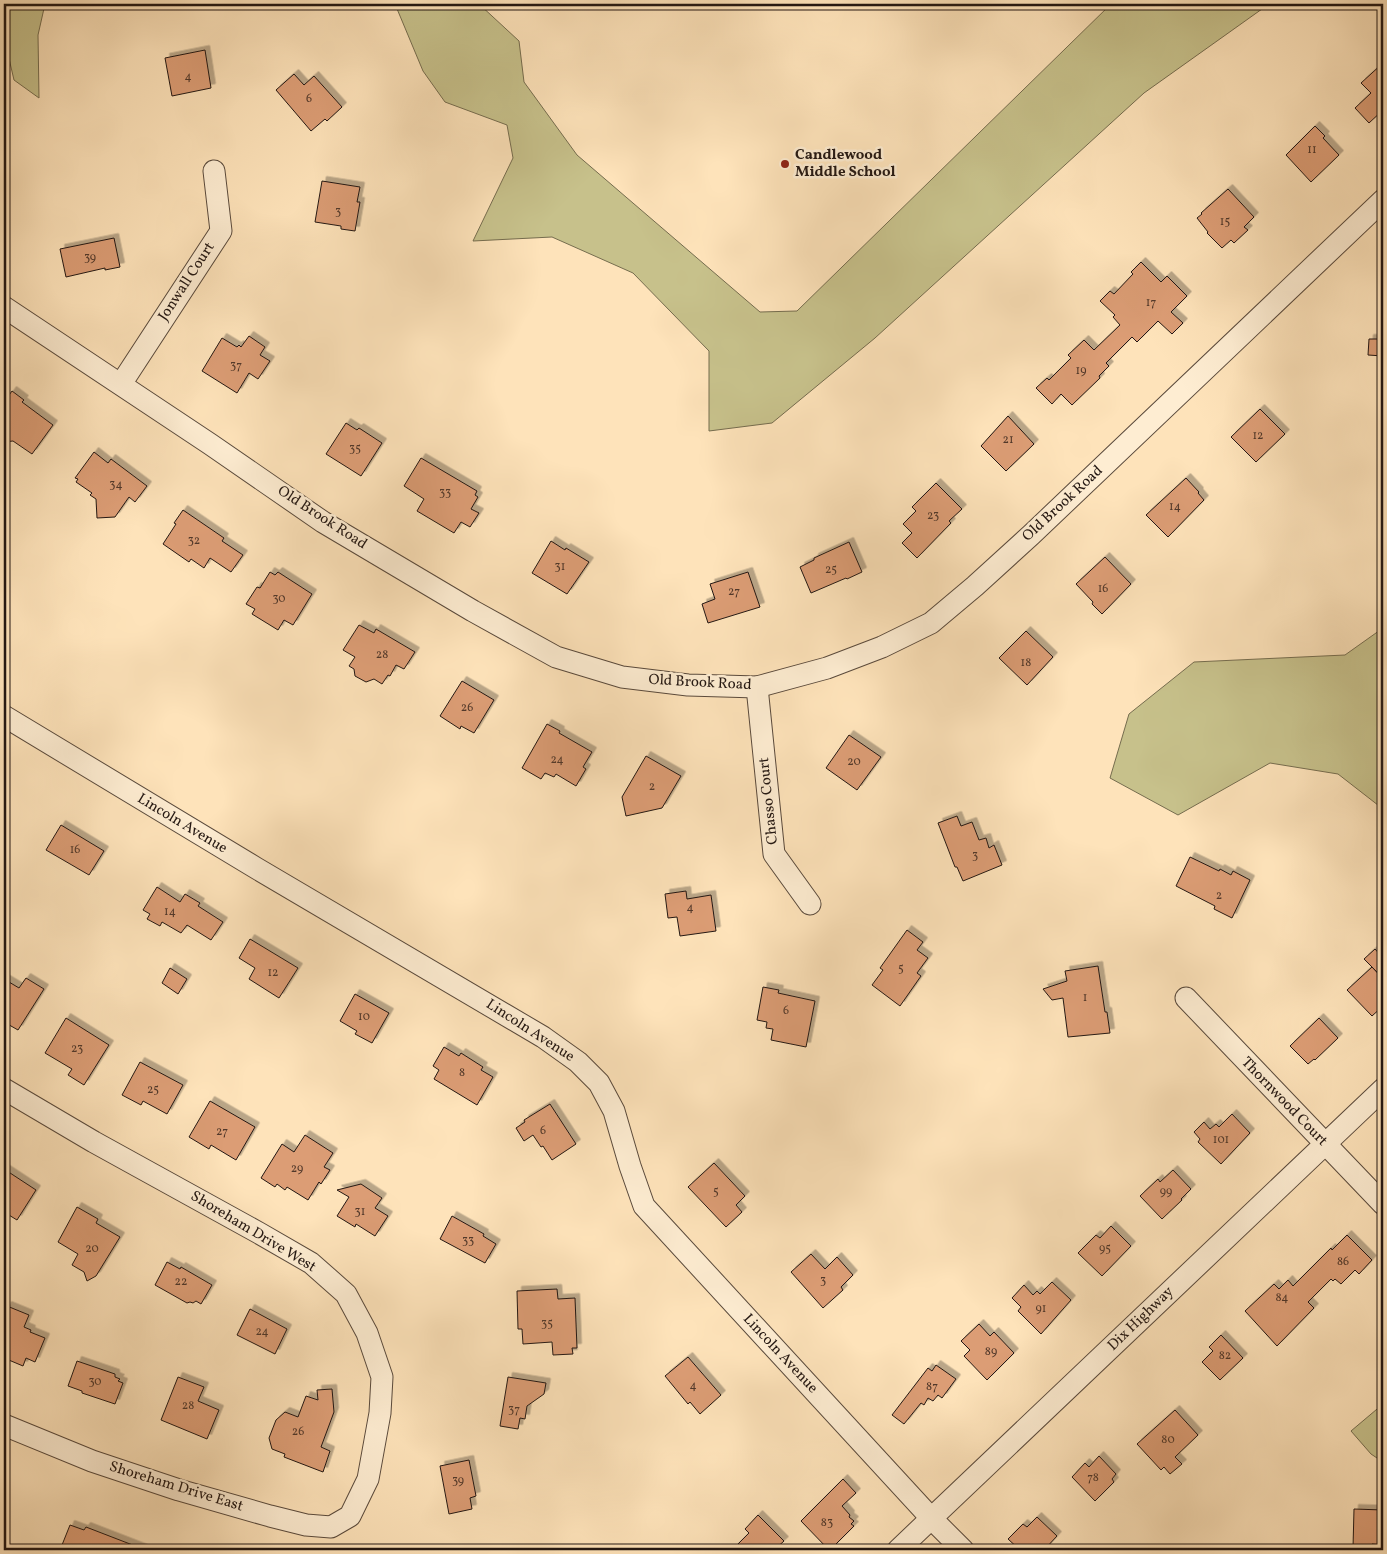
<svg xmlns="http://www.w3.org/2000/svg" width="1387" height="1554" viewBox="0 0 1387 1554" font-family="Vollkorn,serif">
<defs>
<filter id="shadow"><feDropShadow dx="4.5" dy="-4.5" stdDeviation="0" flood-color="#0004"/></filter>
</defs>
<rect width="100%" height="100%" fill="#fee3ba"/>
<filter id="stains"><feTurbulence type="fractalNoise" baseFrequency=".004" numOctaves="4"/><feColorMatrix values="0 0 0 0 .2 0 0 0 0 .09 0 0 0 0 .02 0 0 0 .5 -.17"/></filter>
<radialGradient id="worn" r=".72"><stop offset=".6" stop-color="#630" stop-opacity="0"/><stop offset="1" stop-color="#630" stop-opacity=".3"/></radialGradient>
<g fill="#c7c18b" stroke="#756c4e">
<polygon points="4,4 45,4 38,35 39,98 14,80 4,37"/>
<polygon points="395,4 479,4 519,41 524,82 577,155 760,312 797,311 1111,4 1269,4 1144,93 875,338 772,423 709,431 709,351 633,273 552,237 473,241 513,158 507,125 445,102 423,71"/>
<polygon points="1383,628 1383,809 1338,774 1270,763 1178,815 1110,778 1129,714 1194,662 1345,655"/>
<polygon points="1383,1404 1383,1462 1371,1454 1351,1431"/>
</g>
<g fill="#dc9d74" stroke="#231712" filter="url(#shadow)">
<polygon points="205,50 211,88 172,96 165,58"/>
<polygon points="1383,63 1383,110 1369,123 1355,108 1371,93 1361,83"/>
<polygon points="294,74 304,85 314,76 342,107 327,121 325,119 311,131 276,90"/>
<polygon points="1315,126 1325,136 1323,138 1339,155 1311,182 1286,155"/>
<polygon points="322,181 360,187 357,202 360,202 355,231 341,229 341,226 315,222"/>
<polygon points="1228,189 1254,217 1244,227 1248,230 1234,243 1231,240 1222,248 1207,233 1208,232 1197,218 1202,214 1201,213"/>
<polygon points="114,238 120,267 105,270 105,268 66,277 60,249"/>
<polygon points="1141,262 1161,282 1167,276 1187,296 1171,312 1183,323 1172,334 1158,321 1137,342 1132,337 1106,363 1109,366 1099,376 1100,378 1072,405 1061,394 1052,404 1036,388 1047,378 1049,380 1071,358 1068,355 1084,340 1094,350 1120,325 1113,317 1115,315 1100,301 1110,291 1114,294 1133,274 1131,272"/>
<polygon points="249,336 265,347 260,355 270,361 258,379 249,373 237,393 202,371 222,338 237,347 239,345 241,347"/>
<polygon points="1369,339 1383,339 1383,356 1368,355"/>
<polygon points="12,391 24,400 22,402 53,425 32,454 13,441 4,442 4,402"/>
<polygon points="1260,409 1285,434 1256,462 1231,437"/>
<polygon points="1008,416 1034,444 1006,471 981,446"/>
<polygon points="346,423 357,430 359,428 382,443 361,476 326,454"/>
<polygon points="94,452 108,463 111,459 147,486 135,502 129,497 115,517 97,518 96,499 90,495 92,493 76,482 78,479 75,478"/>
<polygon points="421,458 477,491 475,495 478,497 471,509 479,513 470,527 461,522 454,533 417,511 424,499 404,486"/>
<polygon points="1186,478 1199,492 1198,493 1204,500 1168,537 1146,515"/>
<polygon points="936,483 962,509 949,521 951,523 917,558 902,543 912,533 903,524 916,511 912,507"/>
<polygon points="183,510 224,538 222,541 243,555 231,572 210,558 204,568 191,559 189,562 163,544 176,524 174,523"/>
<polygon points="551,541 565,550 566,548 589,562 567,594 532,573"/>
<polygon points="849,542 862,572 847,579 846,578 811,593 800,567 814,560 814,558"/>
<polygon points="1105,557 1131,584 1102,614 1092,604 1093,602 1076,584"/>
<polygon points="270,572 275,575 278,572 312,594 293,625 284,620 278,630 252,614 255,609 246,604 257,587 260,588"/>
<polygon points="748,572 760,607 708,623 702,604 715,599 710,584"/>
<polygon points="359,625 374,633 376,629 415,652 404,669 396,665 390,676 388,675 382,684 374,679 366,682 355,676 354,669 349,666 355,657 343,650"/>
<polygon points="1026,631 1053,657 1027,685 999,658"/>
<polygon points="462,681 494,700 474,733 461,726 460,729 440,716"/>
<polygon points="547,724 560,731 559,733 592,752 583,767 586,769 576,786 556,774 554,777 545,773 541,779 522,768"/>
<polygon points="849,735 881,757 857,790 826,768"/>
<polygon points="646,756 681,776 662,808 626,816 622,797"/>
<polygon points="957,816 961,826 972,822 979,840 986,838 989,848 994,845 1002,865 963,881 957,867 955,867 938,823"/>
<polygon points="61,825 104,851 89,875 46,850"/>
<polygon points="1190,857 1219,871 1220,869 1231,875 1233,871 1250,880 1232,918 1214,909 1215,906 1176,886"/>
<polygon points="157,887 180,902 185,894 200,903 198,906 223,922 211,940 187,925 181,933 162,922 160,926 147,919 150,914 143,910"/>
<polygon points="686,891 687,899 711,895 716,931 680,936 677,917 668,918 665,894"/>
<polygon points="907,930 923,942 917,950 928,958 917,973 921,976 900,1006 872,985 883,970 880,968"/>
<polygon points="250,939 298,968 279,998 249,979 255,968 239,958"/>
<polygon points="1375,949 1383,958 1383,978 1364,959"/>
<polygon points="1098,966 1105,1012 1107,1012 1110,1033 1068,1037 1063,998 1052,1000 1043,989 1067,981 1065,971"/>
<polygon points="1372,967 1383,979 1383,1006 1372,1016 1347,990"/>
<polygon points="170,968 187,979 178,994 162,983"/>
<polygon points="26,978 44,989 18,1030 4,1022 4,979 19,988"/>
<polygon points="763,987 779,990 778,993 815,1001 806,1047 771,1040 773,1029 766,1028 767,1022 757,1020"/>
<polygon points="355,994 389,1013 372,1043 355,1034 357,1031 340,1021"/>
<polygon points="66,1018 109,1045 84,1085 68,1075 72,1069 45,1053"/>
<polygon points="1319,1018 1338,1038 1315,1060 1314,1059 1308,1064 1290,1046"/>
<polygon points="444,1047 459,1056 461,1053 483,1067 481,1070 493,1077 477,1105 434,1079 439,1070 433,1066"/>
<polygon points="140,1062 183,1085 167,1114 143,1101 141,1105 122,1095"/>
<polygon points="210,1101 255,1127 236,1160 211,1145 209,1149 189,1137"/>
<polygon points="550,1104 576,1144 552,1160 543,1146 541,1147 533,1135 524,1141 516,1128 525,1122 524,1120"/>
<polygon points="1232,1114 1250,1133 1221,1164 1198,1142 1200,1139 1194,1132 1204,1122 1210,1129 1216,1124 1219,1127"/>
<polygon points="305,1135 333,1153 324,1167 330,1170 321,1184 319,1182 308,1200 287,1187 285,1190 277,1184 275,1187 261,1178 282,1144 294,1152"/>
<polygon points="714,1163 745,1196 736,1205 742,1212 726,1227 688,1187"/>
<polygon points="4,1169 36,1190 17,1220 4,1212"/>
<polygon points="1173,1170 1191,1189 1181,1199 1182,1200 1162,1219 1140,1196 1158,1179 1160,1182"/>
<polygon points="361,1184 382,1198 375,1208 388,1216 375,1236 356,1224 355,1227 337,1216 349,1197 337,1190"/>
<polygon points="77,1207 98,1219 96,1223 120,1237 96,1276 87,1281 84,1272 72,1265 78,1254 58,1242"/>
<polygon points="452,1216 484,1234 483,1236 496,1244 485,1263 440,1239"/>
<polygon points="1111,1226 1131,1246 1102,1276 1078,1253 1096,1235 1100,1238"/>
<polygon points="1347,1235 1372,1260 1359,1274 1355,1270 1341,1284 1335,1279 1333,1281 1331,1279 1308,1302 1314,1308 1277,1346 1245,1311 1274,1284 1279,1289 1288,1280 1293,1286 1331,1248 1332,1250"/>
<polygon points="811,1254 825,1269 837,1257 853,1275 841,1287 843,1290 823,1308 791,1272"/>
<polygon points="167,1262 180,1269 181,1267 212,1285 201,1304 196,1301 193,1303 190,1302 187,1303 155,1285"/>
<polygon points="1052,1282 1071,1300 1041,1334 1018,1311 1021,1307 1012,1298 1024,1285 1033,1295 1037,1291 1040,1294"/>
<polygon points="557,1289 558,1299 575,1298 577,1348 572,1348 573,1354 553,1355 552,1342 523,1344 522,1329 518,1329 517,1291"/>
<polygon points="7,1306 29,1315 24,1327 31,1330 30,1332 45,1338 35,1362 26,1358 23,1366 4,1358 4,1315"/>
<polygon points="250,1309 287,1329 275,1354 237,1335"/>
<polygon points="979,1324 990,1336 994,1332 1014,1353 987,1380 964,1356 970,1350 961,1341"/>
<polygon points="1221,1335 1243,1358 1220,1380 1202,1362 1213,1351 1209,1347"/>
<polygon points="688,1357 721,1395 700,1414 690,1402 688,1404 665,1376"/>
<polygon points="77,1361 115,1374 115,1377 120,1379 118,1381 123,1383 115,1404 82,1393 82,1391 68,1386"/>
<polygon points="936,1365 956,1379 942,1398 938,1395 933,1401 928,1398 924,1405 921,1403 904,1424 892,1415 928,1368 932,1371"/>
<polygon points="178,1377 204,1387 198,1401 219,1410 207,1439 161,1420"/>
<polygon points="508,1377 546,1383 544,1394 527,1406 525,1419 520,1418 518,1429 500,1426"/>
<polygon points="332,1389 334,1412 321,1447 330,1451 323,1472 284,1457 285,1454 272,1449 269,1438 276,1420 285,1412 298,1417 306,1396 318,1400 317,1390"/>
<polygon points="1175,1410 1198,1435 1175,1457 1182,1464 1170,1474 1164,1467 1161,1470 1137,1444"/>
<polygon points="1099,1456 1116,1474 1112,1479 1114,1482 1095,1501 1072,1477 1085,1463 1089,1467"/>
<polygon points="469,1460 476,1496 470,1498 472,1509 449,1514 440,1466"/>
<polygon points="843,1479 856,1493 842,1506 850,1515 849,1517 854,1521 851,1524 854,1526 830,1550 829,1550 801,1521"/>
<polygon points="1354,1509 1383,1510 1383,1545 1372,1544 1372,1548 1353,1548"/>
<polygon points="758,1515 784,1541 774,1550 732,1550 749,1533 745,1529"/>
<polygon points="1037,1517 1057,1536 1044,1550 1020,1550 1008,1539 1023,1524 1027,1527"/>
<polygon points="70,1525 84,1530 86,1527 143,1549 143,1550 60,1550"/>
</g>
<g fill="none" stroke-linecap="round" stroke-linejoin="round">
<defs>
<g id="minor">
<polyline points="4,307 210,444 323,522 473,611 556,657 622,677 688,685 757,687 827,668 882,647 931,623 975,586 1031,535 1383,200"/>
<polyline points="121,384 221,231 214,171"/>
<polyline points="757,687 774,854 810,904"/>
<polyline points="4,716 256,868 543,1037 578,1062 599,1083 614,1111 630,1166 644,1206 932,1519 963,1550"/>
<polyline points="1186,998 1383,1204"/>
<polyline points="4,1089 94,1142 259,1233 311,1263 346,1294 367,1333 382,1377 380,1413 368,1479 350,1516 331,1527 306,1525 270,1516 179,1490 92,1461 4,1425"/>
<polyline points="898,1550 1383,1089"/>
</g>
</defs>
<use href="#minor" stroke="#5a4a3c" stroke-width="23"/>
<use href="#minor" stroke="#feedd2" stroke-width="21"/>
</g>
<circle fill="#8f2418" stroke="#feedd2" stroke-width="2" cx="785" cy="164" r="5"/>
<g text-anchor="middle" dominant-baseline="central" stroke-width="5" stroke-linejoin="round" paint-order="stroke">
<g font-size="12" fill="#51382a">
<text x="188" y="77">4</text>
<text x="309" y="99">6</text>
<text x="1312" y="150">11</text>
<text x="338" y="212">3</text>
<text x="1225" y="222">15</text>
<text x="90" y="258">39</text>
<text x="1151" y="303">17</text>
<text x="236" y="366">37</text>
<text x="1081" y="371">19</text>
<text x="1258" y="436">12</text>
<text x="1008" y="440">21</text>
<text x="355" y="449">35</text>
<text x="116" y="485">34</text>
<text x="445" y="493">33</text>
<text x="1175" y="507">14</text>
<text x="933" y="516">23</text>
<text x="194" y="541">32</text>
<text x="560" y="567">31</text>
<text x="831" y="570">25</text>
<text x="1103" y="589">16</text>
<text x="734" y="592">27</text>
<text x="279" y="599">30</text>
<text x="382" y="655">28</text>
<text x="1026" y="663">18</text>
<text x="467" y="708">26</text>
<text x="557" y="760">24</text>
<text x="854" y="762">20</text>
<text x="652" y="787">2</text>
<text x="75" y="850">16</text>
<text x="975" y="856">3</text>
<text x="1219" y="896">2</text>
<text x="690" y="908">4</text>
<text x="170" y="912">14</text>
<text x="901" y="969">5</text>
<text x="273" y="973">12</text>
<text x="1085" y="998">1</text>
<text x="786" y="1011">6</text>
<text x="364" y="1017">10</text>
<text x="77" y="1049">23</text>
<text x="462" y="1073">8</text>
<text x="153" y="1090">25</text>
<text x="543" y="1131">6</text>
<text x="222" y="1132">27</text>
<text x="1221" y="1140">101</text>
<text x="297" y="1169">29</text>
<text x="716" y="1192">5</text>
<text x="1166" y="1192">99</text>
<text x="360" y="1212">31</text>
<text x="468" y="1241">33</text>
<text x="92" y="1249">20</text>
<text x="1105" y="1249">95</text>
<text x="1343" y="1262">86</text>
<text x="823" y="1281">3</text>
<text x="181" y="1282">22</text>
<text x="1282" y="1298">84</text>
<text x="1041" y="1309">91</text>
<text x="547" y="1324">35</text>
<text x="262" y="1332">24</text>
<text x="991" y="1352">89</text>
<text x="1225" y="1356">82</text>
<text x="95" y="1382">30</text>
<text x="693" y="1386">4</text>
<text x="932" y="1387">87</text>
<text x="188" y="1406">28</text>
<text x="514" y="1410">37</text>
<text x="298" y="1432">26</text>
<text x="1168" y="1440">80</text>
<text x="1093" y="1478">78</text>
<text x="458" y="1481">39</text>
<text x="827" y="1523">83</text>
</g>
<g font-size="15" font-weight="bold" fill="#231712" stroke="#feedd2" text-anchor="start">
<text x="795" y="155">Candlewood<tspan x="795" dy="17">Middle School</tspan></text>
</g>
<g font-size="15" fill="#231712" stroke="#feedd2">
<text transform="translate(187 282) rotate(-57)">Jonwall Court</text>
<text transform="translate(1063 504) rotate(-43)">Old Brook Road</text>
<text transform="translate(322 518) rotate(33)">Old Brook Road</text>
<text transform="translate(700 683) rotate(3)">Old Brook Road</text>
<text transform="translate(769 801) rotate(-96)">Chasso Court</text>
<text transform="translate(182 824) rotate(31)">Lincoln Avenue</text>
<text transform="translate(530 1031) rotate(33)">Lincoln Avenue</text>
<text transform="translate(1284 1102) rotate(46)">Thornwood Court</text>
<text transform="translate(253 1232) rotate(31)">Shoreham Drive West</text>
<text transform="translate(1141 1319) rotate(-44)">Dix Highway</text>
<text transform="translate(780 1354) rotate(47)">Lincoln Avenue</text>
<text transform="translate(176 1487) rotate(17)">Shoreham Drive East</text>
</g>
</g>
<rect width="1387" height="1554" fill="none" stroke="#fee3ba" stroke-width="20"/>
<rect x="5" y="5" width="1377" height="1544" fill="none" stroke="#231712" stroke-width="2.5"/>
<rect x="10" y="10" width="1367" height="1534" fill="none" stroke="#231712"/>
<rect width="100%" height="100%" filter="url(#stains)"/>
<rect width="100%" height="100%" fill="url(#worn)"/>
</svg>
